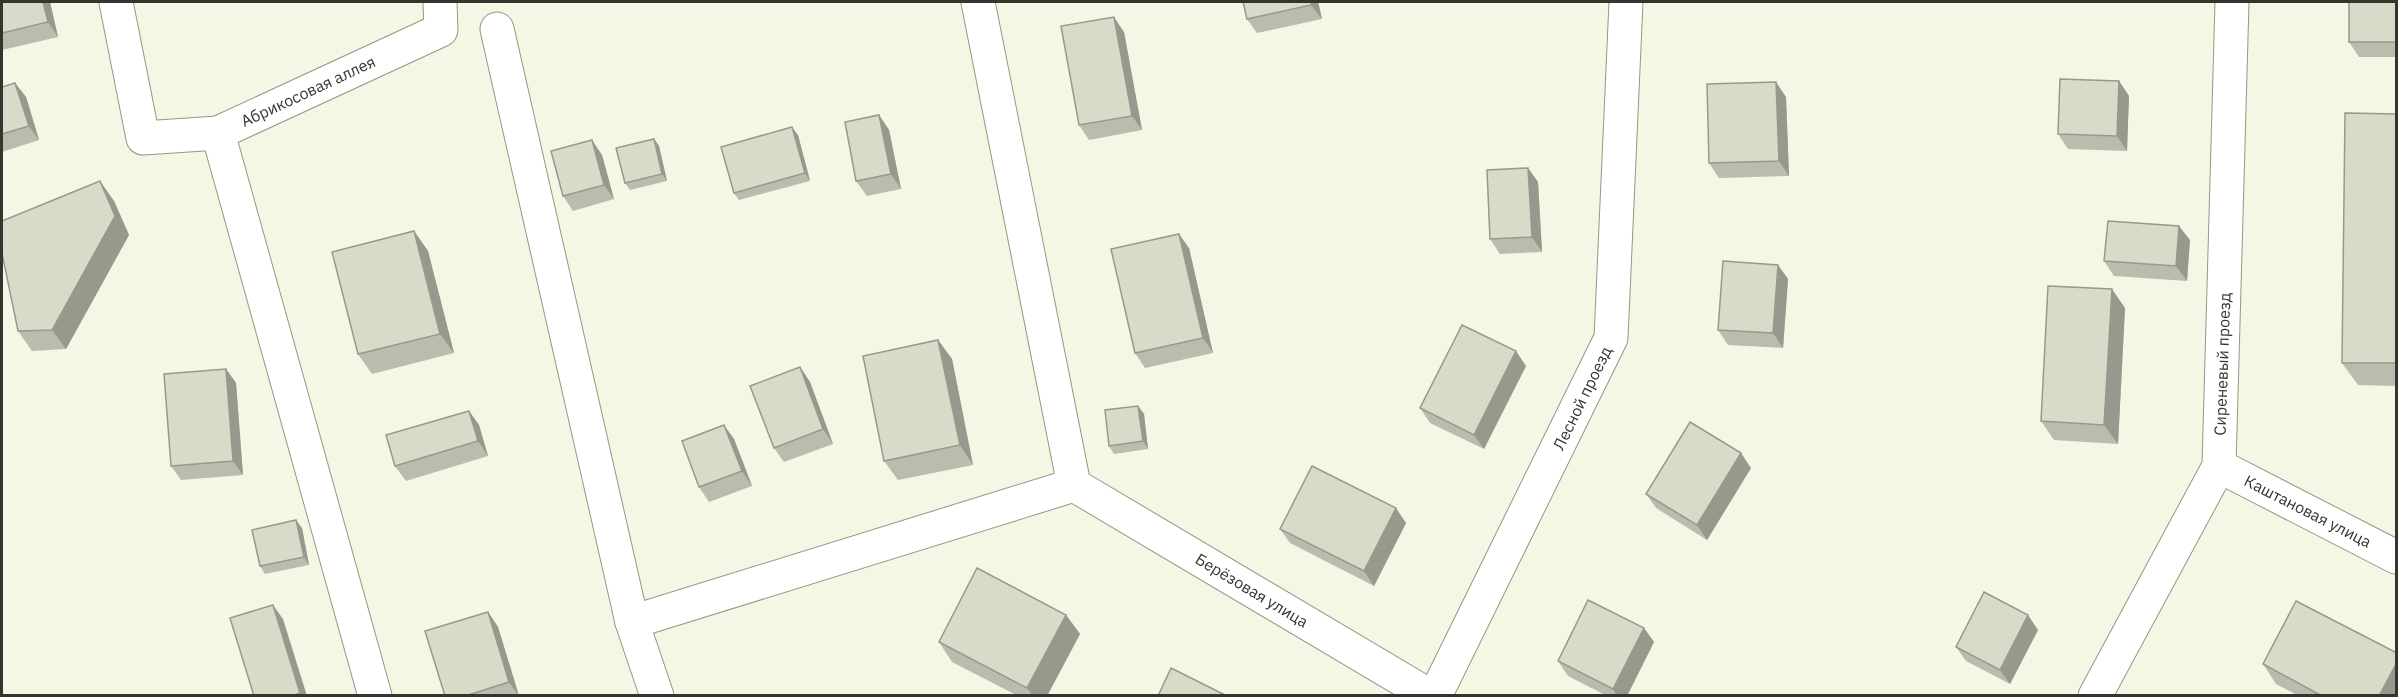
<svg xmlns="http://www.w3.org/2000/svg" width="2398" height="697" viewBox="0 0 2398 697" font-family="'IBM Plex Sans',sans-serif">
<rect width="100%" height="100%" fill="#f3f7e4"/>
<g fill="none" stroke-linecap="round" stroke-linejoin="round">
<defs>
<g id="minor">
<polyline points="116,2 143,138 218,133 441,30 440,2"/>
<polyline points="497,29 632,622 657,696"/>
<polyline points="218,133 375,696"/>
<polyline points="2219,466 2396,557"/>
<polyline points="1074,485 1430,696"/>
<polyline points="632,622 1074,485 978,2"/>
<polyline points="1435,696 1611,338 1626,2"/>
<polyline points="2095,696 2219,466 2232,2"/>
</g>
</defs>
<use href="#minor" stroke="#949886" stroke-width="35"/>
<use href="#minor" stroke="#fff" stroke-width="33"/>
</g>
<g fill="#b9bdad">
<polygon points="2,2 50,2 58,37 2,50"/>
<polygon points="1318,2 1322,19 1257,33 1247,19"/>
<polygon points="2397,2 2397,57 2359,57 2349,42"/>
<polygon points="1124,32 1142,130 1089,140 1079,125"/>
<polygon points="2119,81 2129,96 2127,151 2068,149 2058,134"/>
<polygon points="15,83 26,97 39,140 2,152 2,87"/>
<polygon points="1786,97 1789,176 1719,178 1709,163"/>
<polygon points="2397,114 2397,386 2358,385 2342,363"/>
<polygon points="879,115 889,130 901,189 867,196 856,181"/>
<polygon points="798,135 810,181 739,200 734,193"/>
<polygon points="654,139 659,146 667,181 630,190 625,183"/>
<polygon points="602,155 614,199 573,211 563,196"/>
<polygon points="1528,168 1538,182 1542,252 1500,254 1490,239"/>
<polygon points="114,201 129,235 66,349 32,351 18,331"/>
<polygon points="414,231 428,251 454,353 372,374 358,354"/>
<polygon points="2190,240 2187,281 2114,276 2104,261"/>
<polygon points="1189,248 1213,353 1145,368 1135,353"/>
<polygon points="1778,265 1788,279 1783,348 1728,345 1718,330"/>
<polygon points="2125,308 2118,444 2054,440 2041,421"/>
<polygon points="938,340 952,359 973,465 898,480 884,461"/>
<polygon points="1526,366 1484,449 1430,423 1420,408"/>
<polygon points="800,367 810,382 833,444 784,462 774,448"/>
<polygon points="226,369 236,383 243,475 181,480 171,466"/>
<polygon points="1138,406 1144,414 1148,449 1114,454 1109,446"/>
<polygon points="469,411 479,425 488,456 406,481 395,466"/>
<polygon points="734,439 752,486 709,502 699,487"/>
<polygon points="1751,468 1707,540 1656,508 1646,494"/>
<polygon points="1406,523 1374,586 1290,543 1280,529"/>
<polygon points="302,528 309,565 265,574 260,566"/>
<polygon points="488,612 498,627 519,696 445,696"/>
<polygon points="1066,615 1080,634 1047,696 1018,696 952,662 939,642"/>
<polygon points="1644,628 1654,642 1627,696 1607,696 1568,676 1558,661"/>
<polygon points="2038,630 2010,684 1966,661 1956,647"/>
<polygon points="2263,664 2397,696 2299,696 2276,684"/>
</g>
<g fill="#969a8d">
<polygon points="43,2 50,2 58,37 48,22"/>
<polygon points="1311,2 1318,2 1322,19 1311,5"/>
<polygon points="1114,17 1124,32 1142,130 1132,116"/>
<polygon points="2119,81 2129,96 2127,151 2117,136"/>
<polygon points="1776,82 1786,97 1789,176 1779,161"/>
<polygon points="15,83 26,97 39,140 29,126"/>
<polygon points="879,115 889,130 901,189 891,174"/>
<polygon points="792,127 798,135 810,181 805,173"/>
<polygon points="654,139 659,146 667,181 662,174"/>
<polygon points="592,140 602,155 614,199 604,185"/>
<polygon points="1528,168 1538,182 1542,252 1532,237"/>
<polygon points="100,181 114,201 129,235 66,349 52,330"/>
<polygon points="2179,226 2190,240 2187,281 2176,266"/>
<polygon points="414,231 428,251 454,353 440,334"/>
<polygon points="1179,234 1189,248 1213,353 1203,338"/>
<polygon points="1778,265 1788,279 1783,348 1773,333"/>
<polygon points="2112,289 2125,308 2118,444 2104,425"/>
<polygon points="938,340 952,359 973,465 960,445"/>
<polygon points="1516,351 1526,366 1484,449 1474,435"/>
<polygon points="800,367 810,382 833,444 823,429"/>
<polygon points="226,369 236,383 243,475 233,461"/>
<polygon points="1138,406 1144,414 1148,449 1143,441"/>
<polygon points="469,411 479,425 488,456 478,441"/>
<polygon points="724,425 734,439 752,486 742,471"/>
<polygon points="1741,453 1751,468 1707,540 1697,525"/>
<polygon points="1396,508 1406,523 1374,586 1364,571"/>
<polygon points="296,520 302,528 309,565 304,557"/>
<polygon points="273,605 283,619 307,696 302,696 300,693"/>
<polygon points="488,612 498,627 519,696 509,682"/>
<polygon points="1066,615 1080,634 1047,696 1033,696 1027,688"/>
<polygon points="2028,615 2038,630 2010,684 2000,670"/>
<polygon points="1644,628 1654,642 1627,696 1617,696 1613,689"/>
<polygon points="2397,662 2397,696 2379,696"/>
</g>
<g fill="#d7dcc9" stroke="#969a8d" stroke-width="1.5">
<polygon points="2,2 43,2 48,22 2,33"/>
<polygon points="1243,2 1311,2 1311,5 1247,19"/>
<rect x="2349" y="2" width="48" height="40"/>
<polygon points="1114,17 1132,116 1079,125 1061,26"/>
<polygon points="2060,79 2119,81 2117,136 2058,134"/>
<polygon points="1776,82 1779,161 1709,163 1707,84"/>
<polygon points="15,83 29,126 2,134 2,87"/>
<polygon points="2345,113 2397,114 2397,363 2342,363"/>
<polygon points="879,115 891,174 856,181 845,122"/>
<polygon points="792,127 805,173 734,193 721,147"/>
<polygon points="654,139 662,174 625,183 616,148"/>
<polygon points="592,140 604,185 563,196 551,151"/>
<polygon points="1528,168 1532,237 1490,239 1487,170"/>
<polygon points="100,181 115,216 52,330 18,331 2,253 2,221"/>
<polygon points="2108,221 2179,226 2176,266 2104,261"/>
<polygon points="414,231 440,334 358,354 332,252"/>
<polygon points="1179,234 1203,338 1135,353 1111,249"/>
<polygon points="1723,261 1778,265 1773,333 1718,330"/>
<polygon points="2048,286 2112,289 2104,425 2041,421"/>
<polygon points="1462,325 1516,351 1474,435 1420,408"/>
<polygon points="938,340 960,445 884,461 863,356"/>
<polygon points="800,367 823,429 774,448 750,386"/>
<polygon points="226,369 233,461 171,466 164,374"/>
<polygon points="1138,406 1143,441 1109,446 1105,410"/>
<polygon points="469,411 478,441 395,466 386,435"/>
<polygon points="1690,422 1741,453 1697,525 1646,494"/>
<polygon points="724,425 742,471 699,487 682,441"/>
<polygon points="1312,466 1396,508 1364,571 1280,529"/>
<polygon points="296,520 304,557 260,566 252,530"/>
<polygon points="977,568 1066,615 1027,688 939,642"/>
<polygon points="1984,592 2028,615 2000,670 1956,647"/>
<polygon points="1588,600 1644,628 1613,689 1558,661"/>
<polygon points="2296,601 2397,653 2397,662 2379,696 2322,696 2263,664"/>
<polygon points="273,605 300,693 292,696 254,696 230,618"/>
<polygon points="488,612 509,682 465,696 445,696 425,631"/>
<polygon points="1171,668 1227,696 1158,696"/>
</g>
<g text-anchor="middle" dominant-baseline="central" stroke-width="4.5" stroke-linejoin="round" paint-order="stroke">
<g font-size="16" fill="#34362e" stroke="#fff">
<text transform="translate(308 91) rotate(-25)">Абрикосовая аллея</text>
<text transform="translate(2222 364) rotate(-88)">Сиреневый проезд</text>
<text transform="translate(1582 398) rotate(-64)">Лесной проезд</text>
<text transform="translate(2308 511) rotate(27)">Каштановая улица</text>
<text transform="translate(1252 590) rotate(31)">Берёзовая улица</text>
</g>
</g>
<rect width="2398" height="697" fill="none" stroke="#34362e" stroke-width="6"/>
</svg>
